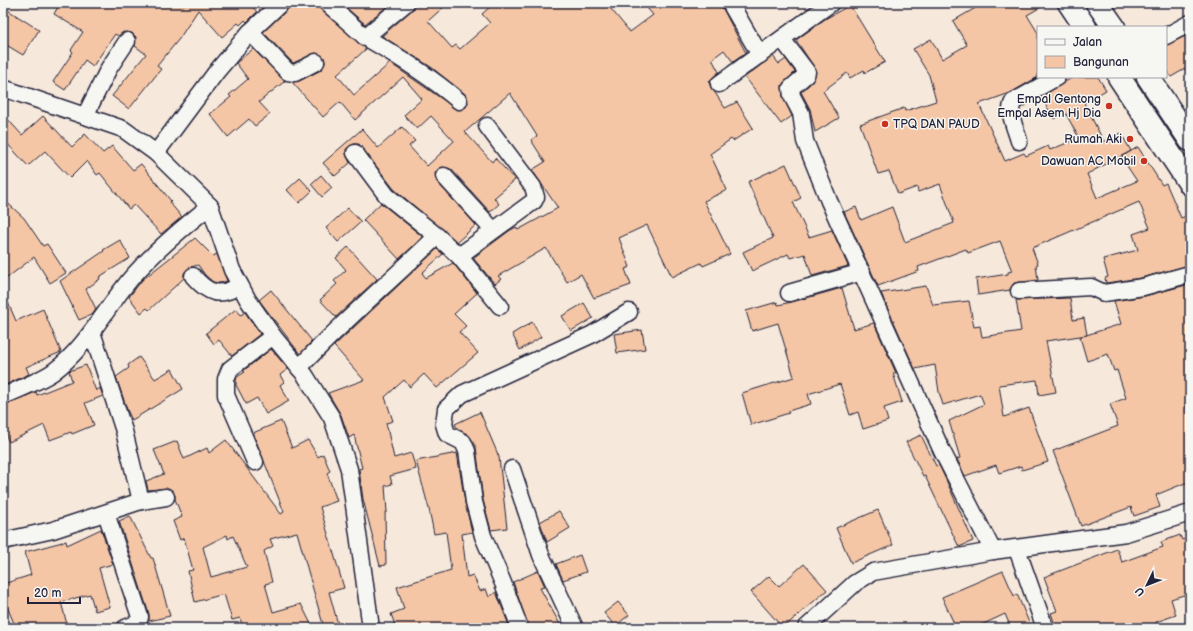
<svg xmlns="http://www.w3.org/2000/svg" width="1193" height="631" viewBox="0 0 1193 631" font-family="'Balsamiq Sans',sans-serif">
<rect width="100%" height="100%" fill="#f6e8db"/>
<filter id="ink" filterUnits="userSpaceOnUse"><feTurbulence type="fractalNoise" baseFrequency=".025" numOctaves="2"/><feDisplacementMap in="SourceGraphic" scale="8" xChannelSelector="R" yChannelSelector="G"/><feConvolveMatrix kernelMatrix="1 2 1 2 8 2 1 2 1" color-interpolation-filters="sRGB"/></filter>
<g filter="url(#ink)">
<g fill="#f5c6a5" stroke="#22223b" fill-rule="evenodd">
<polygon points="60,3 249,3 257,12 247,22 245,20 240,25 238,23 222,37 198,10 179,39 157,66 161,69 129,109 112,96 146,54 135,46 136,37 132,33 123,32 118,36 115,34 93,66 85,60 65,90 53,82 73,52 71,50 83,32 54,14"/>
<polygon points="290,3 318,3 321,10 366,49 337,75 354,95 390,63 458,110 466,107 468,103 465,94 431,67 382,36 412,10 418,3 448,3 428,21 452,48 456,45 460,49 490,23 482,14 494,3 606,3 630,32 653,15 643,3 720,3 746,53 733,62 724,50 712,59 719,72 709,81 710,85 725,108 737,102 753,128 733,141 731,139 710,154 727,190 704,201 730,254 703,266 701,263 672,277 647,225 619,238 630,267 625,269 631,285 594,298 581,274 567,282 546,248 498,276 501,279 495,284 473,258 509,231 516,227 518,230 558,208 532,170 545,162 531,140 537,136 510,93 465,132 492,162 495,158 515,180 494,198 499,204 490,212 451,169 442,167 435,173 437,182 476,225 457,242 394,189 359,144 354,144 346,149 346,154 350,163 335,176 323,163 362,129 378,148 402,127 415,141 409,146 427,166 454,141 431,116 417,129 404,115 422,99 403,77 355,120 340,102 323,117 292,82 299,81 321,70 325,63 324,57 316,53 293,63 263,32 287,10"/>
<polygon points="341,3 381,3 385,8 365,24"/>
<polygon points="984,3 1048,3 1027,15 1038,33 1038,77 1010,93 979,104 1005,161 1024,153 1026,156 1048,146 1050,150 1079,138 1065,112 1054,119 1041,97 1073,77 1098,77 1106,90 1084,103 1104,142 1121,133 1131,151 1087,174 1097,198 1137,181 1121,157 1138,147 1162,185 1166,183 1181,218 1186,216 1190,224 1190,265 1141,278 1106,283 1105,278 1108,277 1103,259 1138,250 1133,234 1150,228 1139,202 1032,248 1038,264 1036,265 1038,280 1014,283 1010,290 978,295 976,279 1008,274 1008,272 1012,271 1000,241 968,253 966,249 918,267 919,271 878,286 844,212 856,207 861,220 892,207 905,242 954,223 940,184 918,192 917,187 898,194 889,171 878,174 860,124 904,108 905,111 936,101 929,75 913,49 931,39 942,59 967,45 953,21"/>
<polygon points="850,5 885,62 865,73 864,70 850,78 847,73 823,91 839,118 815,132 810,109 801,92 812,82 816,70 796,40 825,19"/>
<polygon points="3,7 39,30 23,55 3,43"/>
<polygon points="1190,34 1190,66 1171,77 1166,68 1166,45"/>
<polygon points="253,49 285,81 259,102 270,114 255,126 249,119 228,137 210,114 231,97 229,95 248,79 236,63"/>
<polygon points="773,56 779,64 786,59 795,72 782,85 783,97 792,116 781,124 745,77"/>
<polygon points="3,114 22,135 43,116 72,147 85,134 103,153 112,146 133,170 141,164 171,201 169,202 182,217 161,234 134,205 129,209 100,173 97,175 87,161 70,178 45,151 28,166 3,139"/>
<polygon points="786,164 801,198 793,202 809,237 832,230 848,266 812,276 805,254 790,258 788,254 752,271 743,252 773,238 748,182"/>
<polygon points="321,175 332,188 322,197 311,184"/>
<polygon points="300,178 312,191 299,203 287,190"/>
<polygon points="3,199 24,218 43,246 47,244 66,273 50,283 34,257 3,281"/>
<polygon points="381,203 423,237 399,259 363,220"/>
<polygon points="348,208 361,222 338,242 326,228"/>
<polygon points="195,238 213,256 217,254 227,281 220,283 213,282 205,275 198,265 191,267 184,273 184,278 149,310 147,308 141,313 129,297 142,280"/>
<polygon points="120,240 130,258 99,277 100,279 86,289 96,309 93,314 79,320 60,281 104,251 103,250"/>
<polygon points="348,247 377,279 336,317 320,300 337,284 334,281 346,270 336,258"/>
<polygon points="437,249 443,254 422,273 426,278 453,263 477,293 454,314 466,326 459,332 478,353 437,388 424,374 410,387 404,380 385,397 393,421 386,423 394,458 411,453 416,469 390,476 392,484 385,486 387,512 385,512 386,565 380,566 363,499 359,469 362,468 354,435 349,438 341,415 328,393 364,380 334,346"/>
<polygon points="1190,284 1190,402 1185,404 1190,420 1190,481 1156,495 1160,507 1134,516 1131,507 1081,526 1053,451 1118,426 1110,404 1126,398 1117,370 1114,371 1108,354 1087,361 1080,337 1121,324 1114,301 1145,296"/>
<polygon points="926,286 933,305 969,301 974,327 980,326 982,337 1021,331 1016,300 1070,298 1073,320 1084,318 1087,335 1046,341 1056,392 1039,395 1037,380 999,385 1004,417 1029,408 1048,462 1022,470 1021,466 999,473 996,465 965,476 957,459 960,458 949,421 984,404 980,394 943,405 939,392 935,365 915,369 881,293"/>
<polygon points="842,288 854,329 874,323 896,373 893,373 902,402 884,408 888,421 863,429 858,412 850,415 840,384 808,394 811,404 788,411 789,413 751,425 742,393 794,377 778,323 752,331 746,311 777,302 778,305 792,302"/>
<polygon points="271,290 312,341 300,354 259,300"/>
<polygon points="3,291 16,321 43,309 61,352 26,367 29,374 3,386"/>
<polygon points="584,303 593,318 571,331 562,316"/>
<polygon points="236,309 241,315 245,312 260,334 232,356 219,340 214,344 206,333"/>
<polygon points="532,322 541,337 520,350 512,334"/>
<polygon points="642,330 645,349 617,353 614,334"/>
<polygon points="271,349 288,369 280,375 284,382 280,385 289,401 266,414 257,398 246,404 236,385 236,381 237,377 245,372 243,371"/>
<polygon points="139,357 155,379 172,369 183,389 132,420 128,412 116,377 129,368 128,365"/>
<polygon points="86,365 96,391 100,388 103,396 85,403 94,425 72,434 71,432 50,440 44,425 9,442 3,430 3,405 36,392 37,395 72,381 69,371"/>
<polygon points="480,412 499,457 507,528 491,530 483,500 476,447 471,438 457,428 455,424"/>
<path d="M 281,421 L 292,448 L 308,440 L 318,457 L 323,454 L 330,471 L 327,473 L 337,501 L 320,507 L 344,588 L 329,592 L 339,628 L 324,628 L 297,532 L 270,539 L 273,546 L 264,551 L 272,582 L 265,584 L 273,612 L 301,604 L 313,628 L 243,628 L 240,618 L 232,620 L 224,594 L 195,602 L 188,571 L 193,570 L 184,538 L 180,540 L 173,521 L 182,517 L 175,499 L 175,495 L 169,488 L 148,490 L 146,481 L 164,474 L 154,450 L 177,441 L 184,459 L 207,448 L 209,453 L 226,440 L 281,514 L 284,512 L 253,433 ZM 227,535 L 228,539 L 233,536 L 247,567 L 211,577 L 203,547 Z"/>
<polygon points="921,435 936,466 939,465 947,482 973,541 959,547 925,476 923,476 906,442"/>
<polygon points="457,453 465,503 472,532 462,534 467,577 473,575 480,591 486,589 489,597 496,592 510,628 396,628 391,614 404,609 397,587 451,570 446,532 434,534 429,509 416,461"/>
<polygon points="878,510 893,545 851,563 836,528"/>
<polygon points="559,511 570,528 547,542 540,522"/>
<polygon points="130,516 151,558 153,558 170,616 149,621 149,614 119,521"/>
<polygon points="101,529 113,564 99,568 110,607 95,611 90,594 61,602 68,628 16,628 3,597 3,584 31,575 25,552 66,541 67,545"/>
<polygon points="1180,535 1182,540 1190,537 1190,593 1171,599 1176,615 1156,622 1157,625 1149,628 1056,628 1051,613 1057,611 1044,577 1117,549 1122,562 1163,547 1161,542"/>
<polygon points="580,555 586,572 563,580 556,564"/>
<polygon points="804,564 827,590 783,628 751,592 769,576 779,586"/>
<polygon points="538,571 545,587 540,588 562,628 529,628 513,582"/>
<polygon points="1003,571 1014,596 1017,594 1030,625 1023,628 1011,628 1005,614 975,628 956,628 942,597"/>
<polygon points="618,602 629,615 615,626 604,613"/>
</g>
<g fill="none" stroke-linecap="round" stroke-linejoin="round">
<defs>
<g id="minor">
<polyline points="327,3 365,37 406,3"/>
<polyline points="730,3 760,55"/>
<polyline points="250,32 288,72 295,73 316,62"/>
<polyline points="1166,36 1190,23"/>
<path d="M 365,37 C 398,56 430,76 459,101"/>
<polyline points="782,39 807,72 806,75 791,88 792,96 801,113 805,141 829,201 942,451 993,551"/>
<polyline points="719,84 831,3"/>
<polyline points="3,88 123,129 156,153 210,206 232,270 248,300 273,336 305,375 332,418 349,469 371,628"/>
<polyline points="85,116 109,68 127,41"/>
<path d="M 1019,141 C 1016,129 1007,113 1013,102 L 1057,77"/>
<polyline points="156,153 217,71 250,32 281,3"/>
<polyline points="355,153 387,196 437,236 459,256 500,306"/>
<polyline points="444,176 493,230"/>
<polyline points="459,256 534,201 536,197 533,187 487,126"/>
<path d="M 193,276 C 208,294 220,298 240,285"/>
<polyline points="1019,291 1091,287 1104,293 1143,287 1190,274"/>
<polyline points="789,293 862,272"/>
<polyline points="92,332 124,431 141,501"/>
<path d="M 299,368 C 343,321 392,280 437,236"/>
<path d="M 3,396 C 19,389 38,382 53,372 C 87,347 106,307 133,276 C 157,249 182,228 210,206"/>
<polyline points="255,462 226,395 226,379 230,369 273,336"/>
<polyline points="512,469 541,555 575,628"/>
<polyline points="106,513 140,617 138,623 125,628"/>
<polyline points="3,541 53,530 141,501 166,497"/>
<polyline points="1017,549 1045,628"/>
<polyline points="520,628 503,583 483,536 474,502 467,451 463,442 447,434 444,424 446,409 462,394 591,335 629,312"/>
<polyline points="806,628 855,583 873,572 993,551 1126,533 1190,513"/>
</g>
<g id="trunk">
<polyline points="1069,3 1085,27"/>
<polyline points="1097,3 1114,27"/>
<polyline points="1119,77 1190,184"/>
<polyline points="1148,77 1190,140"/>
</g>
</defs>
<use href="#minor" stroke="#22223b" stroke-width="19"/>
<use href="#trunk" stroke="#22223b" stroke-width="25"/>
<use href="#minor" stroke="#f6f6f2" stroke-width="16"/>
<use href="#trunk" stroke="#f6f6f2" stroke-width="22"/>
</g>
</g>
<g fill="#c8321e" stroke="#f6f6f2" stroke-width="1.5">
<circle cx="1109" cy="106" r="4"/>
<circle cx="885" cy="124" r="4"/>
<circle cx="1130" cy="139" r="4"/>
<circle cx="1144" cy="161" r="4"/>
</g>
<g text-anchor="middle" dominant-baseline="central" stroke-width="3" stroke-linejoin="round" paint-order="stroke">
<g font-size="12" fill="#22223b" stroke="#f6f6f2" text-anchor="end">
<text x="1101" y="99">Empal Gentong<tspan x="1101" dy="14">Empal Asem Hj Dia</tspan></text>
<text x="893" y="124" text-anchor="start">TPQ DAN PAUD</text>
<text x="1122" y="139">Rumah Aki</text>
<text x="1136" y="161">Dawuan AC Mobil</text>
</g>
</g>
<rect width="1193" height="631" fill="none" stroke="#f6f6f2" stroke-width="16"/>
<rect x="8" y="8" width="1177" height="615" fill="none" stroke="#22223b" stroke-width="1.5" filter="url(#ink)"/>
<rect x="1037" y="26" width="130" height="52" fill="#f6f6f2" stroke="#a1a1a9"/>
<rect x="1045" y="39" width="20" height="6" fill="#f6f6f2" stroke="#a1a1a9"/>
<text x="1073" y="46" font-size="12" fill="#22223b">Jalan</text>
<rect x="1045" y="56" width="20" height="12" fill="#f5c6a5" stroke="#a1a1a9"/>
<text x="1073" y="66" font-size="12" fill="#22223b">Bangunan</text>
<g transform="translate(1147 585) rotate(227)" stroke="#f6f6f2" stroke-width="3" paint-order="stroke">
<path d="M0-3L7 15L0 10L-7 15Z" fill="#22223b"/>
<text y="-6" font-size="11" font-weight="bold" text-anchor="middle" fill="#22223b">U</text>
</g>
<path d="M28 597v6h52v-6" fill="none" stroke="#22223b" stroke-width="2"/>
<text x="34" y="597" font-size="12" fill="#22223b" stroke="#f6f6f2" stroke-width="3" paint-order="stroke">20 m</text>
</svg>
